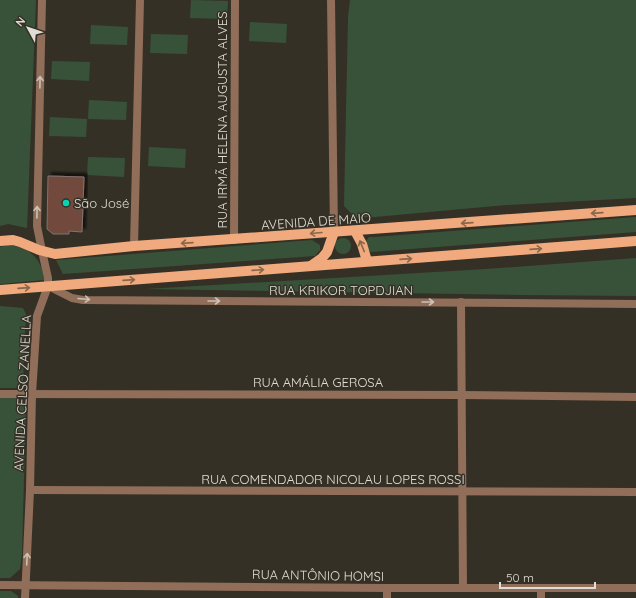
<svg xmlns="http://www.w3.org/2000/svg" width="636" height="598" viewBox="0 0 636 598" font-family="Quicksand,sans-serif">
<defs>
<filter id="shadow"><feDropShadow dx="3.5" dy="-3.5" stdDeviation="1" flood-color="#0009"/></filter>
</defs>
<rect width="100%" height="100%" fill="#353025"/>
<g fill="#385239">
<polygon points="0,0 36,0 27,228 8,224 0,226"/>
<polygon points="191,0 228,1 227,19 190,18"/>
<polygon points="350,0 636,0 636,198 506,205 375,217 355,217 344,206 348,17"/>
<polygon points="250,22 287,24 286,43 249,41"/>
<polygon points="91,25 128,27 127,45 90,44"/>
<polygon points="151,34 188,35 187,54 150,53"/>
<polygon points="52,61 90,62 89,81 51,79"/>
<polygon points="89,100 127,102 126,120 88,119"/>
<polygon points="50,117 87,119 86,137 49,136"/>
<polygon points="149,147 186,149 185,168 148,166"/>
<polygon points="88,157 125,158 124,177 87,175"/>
<polygon points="636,217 636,232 371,252 368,250 366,241 369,237 374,237"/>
<circle cx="343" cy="246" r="8"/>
<polygon points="312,240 320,245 320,250 315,256 63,274 56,260"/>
<path d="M 7,245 C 28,246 42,258 44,280 L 0,284 L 0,247 Z"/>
<polygon points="636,258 636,296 519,295 146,289 486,269"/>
<polygon points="0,306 23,308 26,314 23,381 17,388 0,388"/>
<polygon points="13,397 26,403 22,554 20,569 10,578 0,578 0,398"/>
<polygon points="0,591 11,591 18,596 18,598 0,598"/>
</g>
<polygon fill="#72493e" stroke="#81726e" filter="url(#shadow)" points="48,176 84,177 82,232 69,231 69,234 53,234 47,229"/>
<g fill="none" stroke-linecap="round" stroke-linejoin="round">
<g stroke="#906e59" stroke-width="8">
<polyline points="42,0 37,226 42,251"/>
<polyline points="331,0 334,232"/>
<polyline points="234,240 235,0"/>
<polyline points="134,246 140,0"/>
<polyline points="48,286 72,298 83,300 636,304"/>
<polyline points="461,302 463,588"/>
<polyline points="0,394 462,395 636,397"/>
<polyline points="30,490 636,492"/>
<polyline points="0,585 387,588 636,588"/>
<polyline points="387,598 387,588"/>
<polyline points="541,598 541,588"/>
</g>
<polyline stroke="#906e59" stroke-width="8" points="25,598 30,490 32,394 37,316 48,286 48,278 42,251"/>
<g stroke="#f0aa7e" stroke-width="10">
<polyline points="355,231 362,244 367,261"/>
<polyline points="0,241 13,240 20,242 39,250 55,254 134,246 636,210"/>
<polyline points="312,265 322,258 327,252 334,232"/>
<polyline points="0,290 636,241"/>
</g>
</g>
<defs><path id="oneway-shaft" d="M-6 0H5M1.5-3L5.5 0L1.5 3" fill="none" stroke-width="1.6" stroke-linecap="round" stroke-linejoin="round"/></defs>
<g stroke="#ccc1b7">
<use href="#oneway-shaft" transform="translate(40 82) rotate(-89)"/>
<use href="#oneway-shaft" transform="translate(37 212) rotate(-89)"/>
<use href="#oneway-shaft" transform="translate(84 299) rotate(5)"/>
<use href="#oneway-shaft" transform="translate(214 301)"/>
<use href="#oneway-shaft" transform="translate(428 302)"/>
<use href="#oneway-shaft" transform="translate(27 559) rotate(-87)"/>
</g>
<g stroke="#89674d">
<use href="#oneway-shaft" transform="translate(597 213) rotate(176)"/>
<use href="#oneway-shaft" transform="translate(467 223) rotate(176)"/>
<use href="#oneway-shaft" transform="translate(316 233) rotate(175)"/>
<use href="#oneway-shaft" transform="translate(187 243) rotate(176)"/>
<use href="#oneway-shaft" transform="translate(362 246) rotate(-112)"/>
<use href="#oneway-shaft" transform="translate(536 249) rotate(-4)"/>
<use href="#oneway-shaft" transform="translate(406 259) rotate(-4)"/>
<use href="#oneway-shaft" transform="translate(258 270) rotate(-4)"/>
<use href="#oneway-shaft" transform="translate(129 280) rotate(-4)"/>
<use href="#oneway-shaft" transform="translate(24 288) rotate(-4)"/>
</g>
<circle fill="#05d5b6" stroke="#353025" stroke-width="1.5" cx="66" cy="203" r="4"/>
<g text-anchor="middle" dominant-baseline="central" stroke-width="3" stroke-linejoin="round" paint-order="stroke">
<g font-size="13" fill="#e0ddd6" stroke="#353025">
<text transform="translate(222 120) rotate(-90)">RUA IRMÃ HELENA AUGUSTA ALVES</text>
<text transform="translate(316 221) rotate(-4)">AVENIDA DE MAIO</text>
<text x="341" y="290">RUA KRIKOR TOPDJIAN</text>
<text x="318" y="382">RUA AMÁLIA GEROSA</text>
<text transform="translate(22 393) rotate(-87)">AVENIDA CELSO ZANELLA</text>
<text x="333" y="479">RUA COMENDADOR NICOLAU LOPES ROSSI</text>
<text transform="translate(318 575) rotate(1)">RUA ANTÔNIO HOMSI</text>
</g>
<g font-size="13" fill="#e0ddd6" stroke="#353025" text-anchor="start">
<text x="74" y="203">São José</text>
</g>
</g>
<g transform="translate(28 28) rotate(310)" stroke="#353025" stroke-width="3" paint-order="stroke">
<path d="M0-3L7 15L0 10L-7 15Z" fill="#e0ddd6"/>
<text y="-6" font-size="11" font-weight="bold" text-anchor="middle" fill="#e0ddd6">N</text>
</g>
<path d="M500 582v6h95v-6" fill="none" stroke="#e0ddd6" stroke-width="2"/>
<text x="506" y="582" font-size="12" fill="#e0ddd6" stroke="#353025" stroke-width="3" paint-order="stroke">50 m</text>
</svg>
